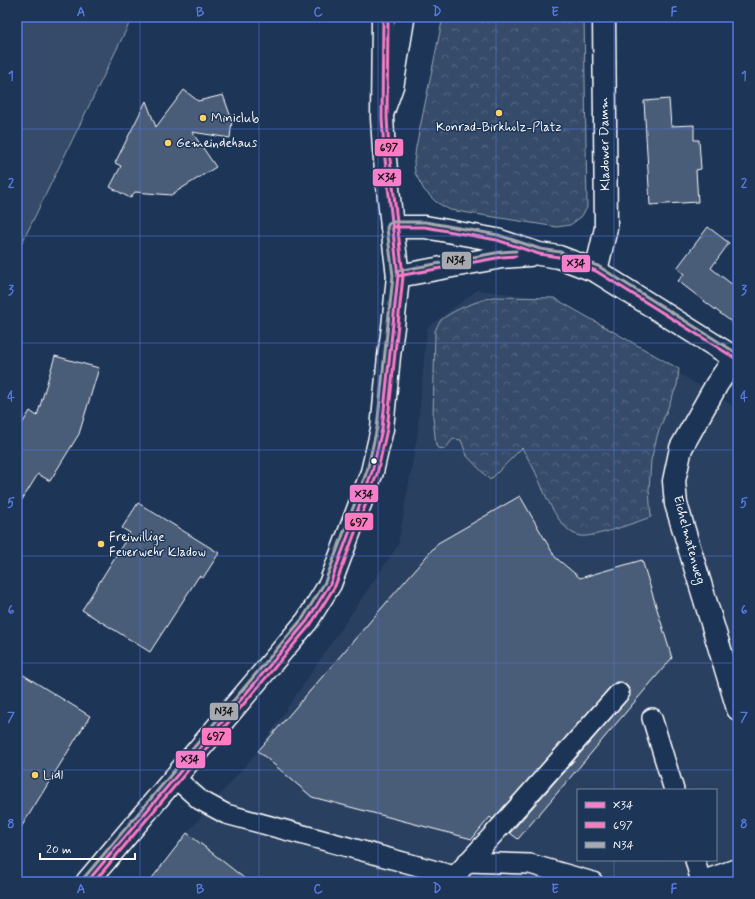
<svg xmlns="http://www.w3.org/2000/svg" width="755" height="899" viewBox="0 0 755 899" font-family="Mynerve,sans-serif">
<defs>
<pattern id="park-crowns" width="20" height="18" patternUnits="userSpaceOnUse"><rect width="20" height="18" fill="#364b69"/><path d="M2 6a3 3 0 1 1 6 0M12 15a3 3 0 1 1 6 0" fill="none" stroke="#546680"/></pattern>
</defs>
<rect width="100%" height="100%" fill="#1d3557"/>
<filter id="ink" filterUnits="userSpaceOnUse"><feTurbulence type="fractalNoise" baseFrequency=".025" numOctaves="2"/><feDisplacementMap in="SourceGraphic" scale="8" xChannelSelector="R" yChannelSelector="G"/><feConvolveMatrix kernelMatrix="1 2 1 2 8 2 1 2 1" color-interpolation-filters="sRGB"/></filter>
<g filter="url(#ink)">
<path fill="#2a4161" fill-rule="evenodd" d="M 477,290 L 556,299 L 738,409 L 738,882 L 149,882 L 187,833 L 258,751 L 398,545 L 417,437 L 427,328 ZM 578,790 L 716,790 L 716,860 L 578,860 Z"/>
<polygon fill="#364b69" stroke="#9aa5b4" points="17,17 119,17 130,22 17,253"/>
<g fill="url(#park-crowns)" stroke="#9aa5b4">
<polygon points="443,17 584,17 587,208 581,217 570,225 557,227 450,210 436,202 424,190 415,173 414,162 416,147"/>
<path d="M 493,297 L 554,298 L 679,369 L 677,385 L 658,433 L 651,460 L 649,490 L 651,517 C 636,522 594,538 580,536 C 557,531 543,488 534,469 C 530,462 526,455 522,448 L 490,480 L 467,456 L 461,440 L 453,439 L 445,449 L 438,448 L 436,446 L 433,417 L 435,331 C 437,327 438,323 441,320 C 456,308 476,302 493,297 Z"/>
</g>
<g fill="#4a5d79" stroke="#fff">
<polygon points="184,90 198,101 223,95 232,120 230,138 192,132 216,167 171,195 135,192 130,198 110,187 121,166 115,163 146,101 156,127"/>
<polygon points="669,99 671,126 694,125 694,140 699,140 701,169 696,170 698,202 650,205 644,101"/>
<polygon points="708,227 729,243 711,268 738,289 738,327 678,281 684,274 677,268"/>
<polygon points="55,356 99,368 79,434 50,481 38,474 17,508 17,432 30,411 37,416"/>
<polygon points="520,496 555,557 580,578 642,560 672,658 518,839 510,833 627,700 630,696 630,690 626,685 622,682 616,682 611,686 493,819 492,819 490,817 472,839 312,797 258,751 438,543"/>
<polygon points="138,503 219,553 203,578 199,576 150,652 82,610 130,533 122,528"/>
<polygon points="17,671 90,716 17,834"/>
<polygon points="187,833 249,882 149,882"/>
</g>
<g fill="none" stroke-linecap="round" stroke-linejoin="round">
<defs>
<g id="service">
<polyline points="384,113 394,85 405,17"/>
<polyline points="652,718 674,790"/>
<polyline points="174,777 200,800 226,814 455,876"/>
<polyline points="695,860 701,882"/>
<polyline points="467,862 530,864 593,882"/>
<polyline points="453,882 455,876 501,826 619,693"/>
<polyline points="699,882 738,868"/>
</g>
<g id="minor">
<polyline points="596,271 606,228 604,17"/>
<polyline points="735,358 717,384 681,448 674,481 676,504 738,709"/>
</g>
<polyline id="tertiary" points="383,17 382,118 384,150 392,227"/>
<g id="secondary">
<polyline points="398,276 502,257 529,255"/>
<polyline points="87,882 307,621 330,584 372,472 382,429 389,356 393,327 398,276 392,227 425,227 497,240 539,254 559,257 596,271 738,360"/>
</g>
</defs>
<use href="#service" stroke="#fff" stroke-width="22"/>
<use href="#minor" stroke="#fff" stroke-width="25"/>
<use href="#tertiary" stroke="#fff" stroke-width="25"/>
<use href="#secondary" stroke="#fff" stroke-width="25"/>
<use href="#service" stroke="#1d3557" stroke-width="19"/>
<use href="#minor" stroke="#1d3557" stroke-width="22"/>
<use href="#tertiary" stroke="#1d3557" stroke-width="22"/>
<use href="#secondary" stroke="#1d3557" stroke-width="22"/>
<defs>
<g id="bus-1">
<polyline points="392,227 425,227 497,240 539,254 559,257 596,271 738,360"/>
<polyline points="398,276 502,257 516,256"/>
<polyline points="87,882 307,621 330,584 372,472 382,429 398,276 384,150 382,118 383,17"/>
</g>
<polyline id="bus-2" points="94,882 311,624 335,586 377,474 387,429 403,276 389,150 387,118 388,17"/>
<g id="bus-3">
<polyline points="397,271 501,252 516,251"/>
<polyline points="83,879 303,618 325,582 367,471 377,428 393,276 387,228 389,223 392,222 425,222 498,235 540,249 560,252 598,266 738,354"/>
</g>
</defs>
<use href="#bus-1" stroke="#1d3557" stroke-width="6"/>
<use href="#bus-2" stroke="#1d3557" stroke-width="6"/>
<use href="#bus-3" stroke="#1d3557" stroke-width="6"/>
<use href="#bus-1" stroke="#f67fcc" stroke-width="3"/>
<use href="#bus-2" stroke="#fe7ac1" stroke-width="3"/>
<use href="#bus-3" stroke="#a7a9b0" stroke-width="3"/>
</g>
</g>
<path fill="none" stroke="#567ae2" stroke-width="1" stroke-opacity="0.55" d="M 140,17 L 140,882M 259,17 L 259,882M 378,17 L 378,882M 496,17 L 496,882M 614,17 L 614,790M 17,129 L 738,129M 17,236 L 738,236M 17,343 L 738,343M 17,450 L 738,450M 17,556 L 738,556M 17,663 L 738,663M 17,770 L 738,770M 614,860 L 614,882"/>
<g fill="#ffd166" stroke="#1d3557" stroke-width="1.5">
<circle cx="499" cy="113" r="4"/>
<circle cx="203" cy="118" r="4"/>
<circle cx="168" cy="143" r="4"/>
<circle cx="101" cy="544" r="4"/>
<circle cx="35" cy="775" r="4"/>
</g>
<circle fill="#fff" stroke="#1d3557" stroke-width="1.5" cx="374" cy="461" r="3.5"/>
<g text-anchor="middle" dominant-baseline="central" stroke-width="3" stroke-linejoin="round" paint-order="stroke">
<g font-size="13" fill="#fff" stroke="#1d3557" text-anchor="start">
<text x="211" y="118">Miniclub</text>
<text x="499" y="127" text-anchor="middle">Konrad-Birkholz-Platz</text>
<text x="176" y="143">Gemeindehaus</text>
<text x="109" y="537">Freiwillige<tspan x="109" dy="15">Feuerwehr Kladow</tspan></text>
<text x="43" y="775">Lidl</text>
</g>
<g font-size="13" fill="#fff" stroke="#1d3557">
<text transform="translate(605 144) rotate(-91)">Kladower Damm</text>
<text transform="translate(689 540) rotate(75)">Eichelmatenweg</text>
</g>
</g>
<g stroke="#1d3557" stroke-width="1.5">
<rect x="374" y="138" width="30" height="19" rx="4" fill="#fe7ac1"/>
<rect x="372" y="168" width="30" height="19" rx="4" fill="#f67fcc"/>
<rect x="441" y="251" width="31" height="19" rx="4" fill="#a7a9b0"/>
<rect x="561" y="254" width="30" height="19" rx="4" fill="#f67fcc"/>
<rect x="349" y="484" width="30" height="19" rx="4" fill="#f67fcc"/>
<rect x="344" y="512" width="30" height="19" rx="4" fill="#fe7ac1"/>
<rect x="209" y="702" width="30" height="19" rx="4" fill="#a7a9b0"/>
<rect x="201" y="727" width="31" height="19" rx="4" fill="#fe7ac1"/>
<rect x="175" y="750" width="31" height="19" rx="4" fill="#f67fcc"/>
</g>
<g font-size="11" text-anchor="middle" font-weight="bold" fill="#111">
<text x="389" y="151">697</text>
<text x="387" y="181">X34</text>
<text x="456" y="264">N34</text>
<text x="576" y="267">X34</text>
<text x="364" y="498">X34</text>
<text x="359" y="526">697</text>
<text x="224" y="715">N34</text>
<text x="216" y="740">697</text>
<text x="190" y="763">X34</text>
</g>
<rect width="755" height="899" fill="none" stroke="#1d3557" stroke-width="44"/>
<rect x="577" y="789" width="140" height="72" fill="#1d3557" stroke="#77869a"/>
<rect x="585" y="802" width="20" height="6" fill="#f67fcc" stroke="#77869a"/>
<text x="613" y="809" font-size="12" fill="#ffffff">X34</text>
<rect x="585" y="822" width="20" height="6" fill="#fe7ac1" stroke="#77869a"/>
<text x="613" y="829" font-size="12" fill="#ffffff">697</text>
<rect x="585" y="842" width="20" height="6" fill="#a7a9b0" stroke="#77869a"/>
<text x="613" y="849" font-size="12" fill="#ffffff">N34</text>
<path d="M40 853v6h95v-6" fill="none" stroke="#ffffff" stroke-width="2"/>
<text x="46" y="853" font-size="12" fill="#ffffff" stroke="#1d3557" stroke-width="3" paint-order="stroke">20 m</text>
<rect x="22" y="22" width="711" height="855" fill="none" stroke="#567ae2" stroke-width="1.5"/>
<g font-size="13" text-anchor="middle" font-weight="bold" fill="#567ae2">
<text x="81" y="16">A</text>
<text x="200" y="16">B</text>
<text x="318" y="16">C</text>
<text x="437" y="16">D</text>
<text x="555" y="16">E</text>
<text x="674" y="16">F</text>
<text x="11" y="80">1</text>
<text x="744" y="80">1</text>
<text x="11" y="187">2</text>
<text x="744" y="187">2</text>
<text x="11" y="294">3</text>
<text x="744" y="294">3</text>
<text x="11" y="401">4</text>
<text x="744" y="401">4</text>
<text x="11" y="507">5</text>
<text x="744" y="507">5</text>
<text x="11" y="614">6</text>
<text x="744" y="614">6</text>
<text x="11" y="721">7</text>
<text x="744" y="721">7</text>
<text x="11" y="828">8</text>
<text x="744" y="828">8</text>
<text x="81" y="893">A</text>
<text x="200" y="893">B</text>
<text x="318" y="893">C</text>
<text x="437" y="893">D</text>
<text x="555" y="893">E</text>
<text x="674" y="893">F</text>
</g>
</svg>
